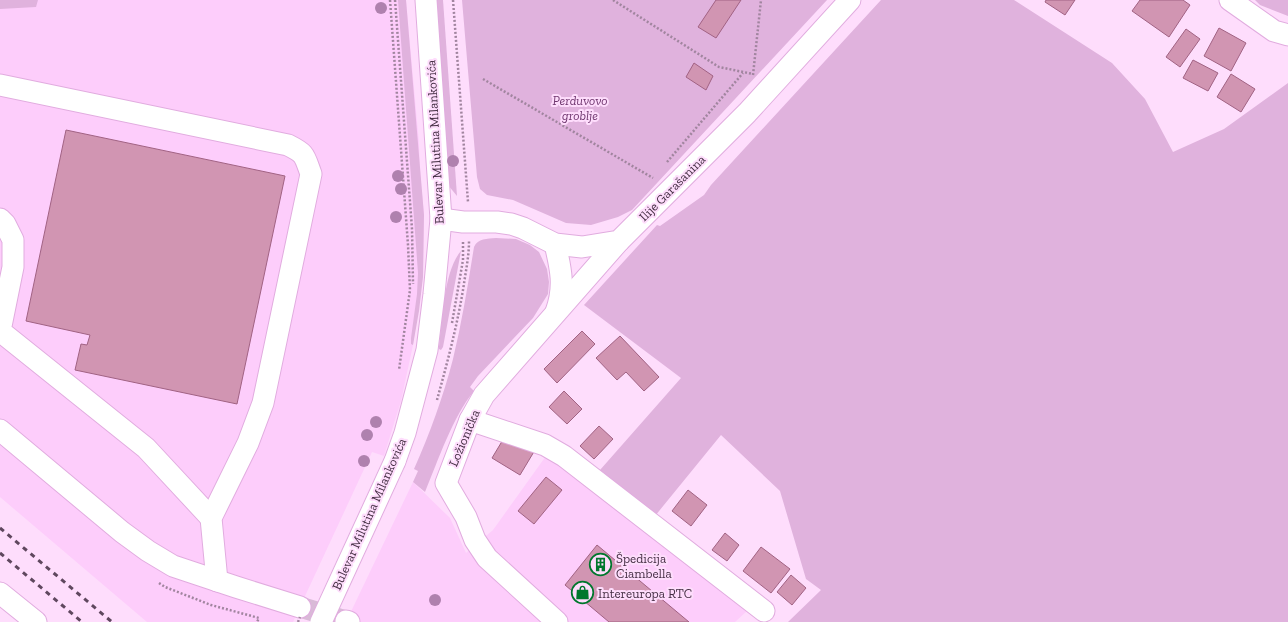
<svg xmlns="http://www.w3.org/2000/svg" width="1288" height="622" viewBox="0 0 1288 622" font-family="'Zilla Slab',serif">
<rect width="100%" height="100%" fill="#feddfc"/>
<g fill="#fdcdfb">
<polygon points="0,0 406,0 419,143 420,172 424,215 423,275 413,345 401,401 384,456 372,452 293,622 147,622 0,497"/>
<polygon points="546,456 747,611 735,622 346,622 413,482 450,518 466,553 493,530"/>
</g>
<g fill="#e0b2dd">
<polygon points="0,0 38,0 36,7 0,9"/>
<polygon points="398,0 406,0 424,215 423,277 419,311 413,345 411,344 411,338 417,294 418,273"/>
<polygon points="435,0 443,0 457,196 448,185"/>
<polygon points="462,0 827,0 632,210 618,217 591,225 566,223 513,200 487,195 480,189 477,177"/>
<polygon points="881,0 1014,0 1112,63 1145,99 1173,152 1224,129 1288,83 1288,622 788,622 821,590 806,579 780,491 721,435 655,516 600,470 681,378 584,305 657,225 660,226 704,195 711,185"/>
<polygon points="1255,0 1288,0 1288,16 1260,5"/>
<path d="M 496,238 L 516,239 L 530,245 L 539,252 L 547,269 L 549,282 L 548,294 L 533,318 L 478,376 L 470,387 L 474,391 C 453,416 438,461 425,492 L 413,482 L 418,471 L 414,469 C 430,433 443,397 453,359 C 462,322 468,284 474,247 C 478,238 487,239 496,238 Z"/>
<path d="M 461,251 L 443,347 L 441,350 L 439,349 L 439,347 C 442,321 444,270 461,251 Z"/>
</g>
<g fill="#d195b2" stroke="#a16283">
<polygon points="716,0 741,0 716,38 698,27"/>
<polygon points="1046,0 1075,0 1065,15 1045,2"/>
<polygon points="1140,0 1183,0 1190,5 1169,37 1132,11"/>
<polygon points="1219,28 1246,43 1231,71 1204,56"/>
<polygon points="1186,29 1200,39 1180,67 1166,57"/>
<polygon points="1193,60 1218,73 1208,91 1183,78"/>
<polygon points="694,63 713,76 706,90 686,77"/>
<polygon points="1231,74 1255,89 1241,112 1217,97"/>
<polygon points="66,130 285,176 237,404 75,370 81,344 87,345 90,335 26,321"/>
<polygon points="582,331 595,344 557,383 544,369"/>
<polygon points="620,336 659,377 644,391 626,372 617,380 596,358"/>
<polygon points="564,391 582,409 567,424 549,407"/>
<polygon points="599,426 613,439 594,459 580,446"/>
<polygon points="507,433 535,450 520,475 492,458"/>
<polygon points="546,477 562,490 534,524 518,511"/>
<polygon points="688,490 707,505 691,526 672,511"/>
<polygon points="725,533 739,545 727,561 712,550"/>
<polygon points="597,545 689,622 609,622 565,585"/>
<polygon points="761,547 790,569 771,593 743,571"/>
<polygon points="791,575 806,588 792,605 777,592"/>
</g>
<g fill="none" stroke-linecap="round" stroke-linejoin="round">
<polyline stroke="#d9bad7" stroke-width="21" stroke-dasharray="21 10" stroke-linecap="butt" points="300,607 346,621"/>
<defs>
<g id="minor">
<polyline points="1230,0 1274,31 1288,35"/>
<path d="M 0,85 L 288,145 C 306,154 304,155 311,174 L 263,403 L 248,443 L 211,518 L 217,581"/>
<polyline points="0,219 5,224 13,240 13,267 0,331 146,448 211,518"/>
<polyline points="441,219 463,222 497,222 511,224 523,228 555,244 582,247 619,241 747,113 850,0"/>
<path d="M 555,244 C 561,269 565,287 556,312"/>
<polyline points="470,420 545,445 564,456 764,611"/>
<polyline points="0,430 122,532 148,551 173,566 236,587 300,607"/>
<polyline points="395,461 405,433 427,350 434,294 441,219 426,0"/>
<polyline points="0,593 36,622"/>
<polyline points="346,621 349,622"/>
<polyline points="557,622 487,558 475,540 466,517 446,483 470,420 484,395 619,241"/>
</g>
</defs>
<use href="#minor" stroke="#e1acdf" stroke-width="23"/>
<g stroke="#a1859f" stroke-width="2.5" stroke-dasharray="2 2" stroke-linecap="butt">
<polyline points="390,0 408,245 410,290 399,370"/>
<polyline points="395,0 412,229 413,284"/>
<polyline points="453,0 468,202"/>
<polyline points="613,0 719,67 753,74"/>
<polyline points="753,75 761,0"/>
<polyline points="483,79 653,178"/>
<polyline points="667,162 743,73"/>
<polyline points="452,323 463,260 463,241"/>
<path d="M 437,400 C 448,360 459,319 465,277 C 467,265 469,253 469,241"/>
<polyline points="159,583 165,587 211,605 259,618 257,622"/>
</g>
<use href="#minor" stroke="#fff" stroke-width="21"/>
<g stroke="#5f475e" stroke-width="3" stroke-dasharray="5 5" stroke-linecap="butt">
<polyline points="0,528 112,622"/>
<polyline points="0,553 82,622"/>
</g>
<defs>
<polyline id="minor-bridge" points="321,622 395,461"/>
</defs>
<use href="#minor-bridge" stroke="#e1acdf" stroke-width="23" stroke-linecap="butt"/>
<polyline stroke="#a1859f" stroke-width="2.5" stroke-dasharray="2 2" stroke-linecap="butt" points="298,622 300,617"/>
<use href="#minor-bridge" stroke="#fff" stroke-width="21"/>
</g>
<g fill="#af81ae">
<circle cx="381" cy="8" r="6"/>
<circle cx="453" cy="161" r="6"/>
<circle cx="398" cy="176" r="6"/>
<circle cx="401" cy="189" r="6"/>
<circle cx="396" cy="217" r="6"/>
<circle cx="376" cy="422" r="6"/>
<circle cx="367" cy="435" r="6"/>
<circle cx="364" cy="461" r="6"/>
<circle cx="435" cy="600" r="6"/>
</g>
<defs>
<symbol id="building-ring" viewBox="-11 -11 22 22"><circle r="9.5" fill="#feddfc" stroke="#00772d" stroke-width="1.5"/><path d="M-4-6H4V6H1V3H-1V6H-4ZM-2.5-4.3h1.7v1.8h-1.7ZM.8-4.3h1.7v1.8H.8ZM-2.5-1h1.7V.8h-1.7ZM.8-1h1.7V.8H.8Z" fill="#00772d"/></symbol>
<symbol id="shop-ring" viewBox="-11 -11 22 22"><circle r="9.5" fill="#feddfc" stroke="#00772d" stroke-width="1.5"/><path d="M-5-2.5h2.3a2.7 3.5 0 0 1 5.4 0H5L5.5 6h-11ZM-1.5-2.5h3a1.5 2.3 0 0 0-3 0Z" fill="#00772d"/></symbol>
</defs>
<g fill-rule="evenodd">
<use href="#building-ring" x="588" y="552" width="25" height="25"/>
<use href="#shop-ring" x="570" y="580" width="25" height="25"/>
</g>
<g text-anchor="middle" dominant-baseline="central" stroke-width="4" stroke-linejoin="round" paint-order="stroke">
<g font-size="13" font-style="italic" fill="#6f366e" stroke="#feddfc">
<text x="580" y="100">Perduvovo<tspan x="580" dy="15">groblje</tspan></text>
</g>
<g font-size="13" fill="#442e43" stroke="#feddfc">
<text transform="translate(435 142) rotate(-93)">Bulevar Milutina Milankovića</text>
<text transform="translate(672 188) rotate(-45)">Ilije Garašanina</text>
<text transform="translate(464 438) rotate(-67)">Ložionička</text>
<text transform="translate(369 514) rotate(-66)">Bulevar Milutina Milankovića</text>
</g>
<g font-size="13" fill="#442e43" stroke="#feddfc" text-anchor="start">
<text x="616" y="558">Špedicija<tspan x="616" dy="15">Ciambella</tspan></text>
<text x="598" y="593">Intereuropa RTC</text>
</g>
</g>
</svg>
